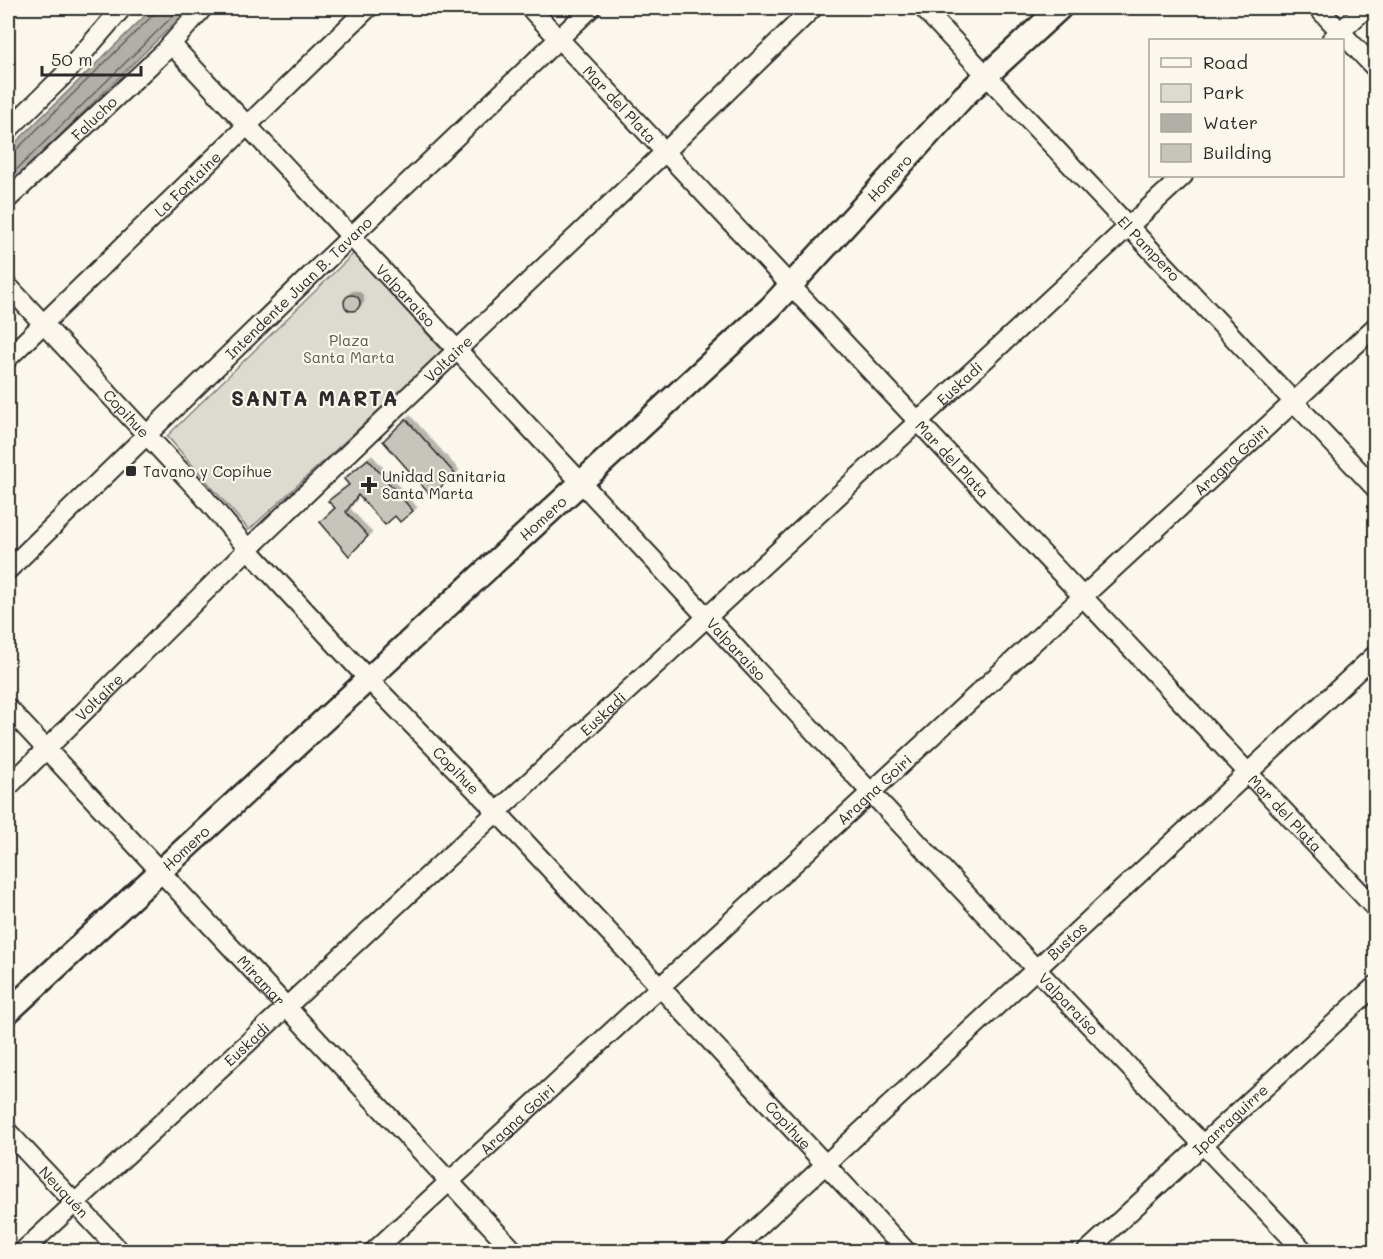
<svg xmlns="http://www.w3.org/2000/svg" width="1383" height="1259" viewBox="0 0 1383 1259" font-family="Mali,sans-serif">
<defs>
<filter id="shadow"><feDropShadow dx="3.5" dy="-3.5" stdDeviation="0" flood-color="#0004"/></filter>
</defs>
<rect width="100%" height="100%" fill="#fbf7ec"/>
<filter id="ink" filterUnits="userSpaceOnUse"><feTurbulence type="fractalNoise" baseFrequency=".0167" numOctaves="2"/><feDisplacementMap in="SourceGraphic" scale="12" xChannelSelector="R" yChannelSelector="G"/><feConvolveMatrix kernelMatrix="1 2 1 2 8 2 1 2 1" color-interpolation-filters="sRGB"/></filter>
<g filter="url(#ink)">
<polygon fill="#dddad0" stroke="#84827e" stroke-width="1.5" points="354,253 443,351 249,530 167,436"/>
<polygon fill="#b1afa7" stroke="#7b7a75" stroke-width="1.5" points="153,8 190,8 8,186 8,150"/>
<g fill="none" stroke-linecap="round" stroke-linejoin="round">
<g stroke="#61605d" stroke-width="1.5">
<polyline points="8,154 14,152 154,14 157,8"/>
<polyline points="8,178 181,8"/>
</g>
</g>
<g fill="#c7c4bc" stroke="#2b2b2b" stroke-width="1.5" filter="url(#shadow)">
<circle cx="352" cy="303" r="8"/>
<polygon points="406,419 455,474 431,496 383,441"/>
<polygon points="368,459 413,511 400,522 395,516 385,525 358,495 346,512 368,536 349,556 320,522 335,508 328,501 349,485 344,479"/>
</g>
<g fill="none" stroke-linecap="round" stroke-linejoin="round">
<defs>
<g id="minor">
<path id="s1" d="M 530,8 C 811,308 1093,609 1376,909"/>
<path id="s2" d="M 923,8 L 1376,489"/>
<polyline points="1318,8 1376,69"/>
<polyline points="1331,40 1366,8"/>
<path id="s3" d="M 171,44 L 1036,969 L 1305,1252"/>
<polyline points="8,130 65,74 122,8"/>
<path id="s4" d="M 8,199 L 164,52 L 203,8"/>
<path id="s5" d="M 8,286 L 198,490 L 248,549 L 369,680 L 496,811 L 907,1252"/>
<path id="s6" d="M 8,358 L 368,8"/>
<path id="s7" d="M 8,570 L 315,271 L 591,8"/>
<path id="s8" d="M 8,708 L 515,1252"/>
<path id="s9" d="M 8,787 L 248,549 L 666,151 L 813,8"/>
<path id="s10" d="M 8,1132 L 121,1252"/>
<path id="s11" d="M 22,1252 L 1183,176"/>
<path id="s12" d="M 373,1252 L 1376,326"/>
<path id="s13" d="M 731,1252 L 1376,654"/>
<path id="s14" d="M 1086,1252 L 1376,985"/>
</g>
<g id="major">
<path id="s15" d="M 8,1012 L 770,308 L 964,96 L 1060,8"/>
</g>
</defs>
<use href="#minor" stroke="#2b2b2b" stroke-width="22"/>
<use href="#major" stroke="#2b2b2b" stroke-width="27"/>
<use href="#minor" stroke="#fbf7ec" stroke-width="18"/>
<use href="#major" stroke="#fbf7ec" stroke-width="22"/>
</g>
</g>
<g fill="#2b2b2b" stroke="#fbf7ec" stroke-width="2">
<rect x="125" y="465" width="12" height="12" rx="3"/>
<path d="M366 476h6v6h6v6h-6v6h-6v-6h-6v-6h6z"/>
</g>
<g text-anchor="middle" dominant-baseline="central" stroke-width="4.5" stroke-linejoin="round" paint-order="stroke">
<g font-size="15" fill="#2b2b2b" stroke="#fbf7ec">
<text stroke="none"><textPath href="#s1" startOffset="132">Mar del Plata</textPath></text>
<text stroke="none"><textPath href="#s4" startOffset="118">Falucho</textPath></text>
<text stroke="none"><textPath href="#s15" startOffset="1214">Homero</textPath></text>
<text stroke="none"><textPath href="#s6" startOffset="250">La Fontaine</textPath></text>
<text stroke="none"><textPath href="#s2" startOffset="330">El Pampero</textPath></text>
<text stroke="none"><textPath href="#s7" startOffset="405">Intendente Juan B. Tavano</textPath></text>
<text stroke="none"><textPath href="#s3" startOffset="344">Valparaiso</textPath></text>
<text stroke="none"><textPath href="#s9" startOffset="614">Voltaire</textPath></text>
<text stroke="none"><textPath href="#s11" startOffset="1278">Euskadi</textPath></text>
<text stroke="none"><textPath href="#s5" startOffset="174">Copihue</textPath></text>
<text stroke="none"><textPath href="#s1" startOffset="618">Mar del Plata</textPath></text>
<text stroke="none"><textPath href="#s12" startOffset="1168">Aragna Goiri</textPath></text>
<text stroke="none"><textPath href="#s15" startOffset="728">Homero</textPath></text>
<text stroke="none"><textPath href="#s3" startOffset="828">Valparaiso</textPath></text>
<text stroke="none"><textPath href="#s9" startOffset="128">Voltaire</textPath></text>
<text stroke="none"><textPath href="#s11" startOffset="792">Euskadi</textPath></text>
<text stroke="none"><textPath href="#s5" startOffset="660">Copihue</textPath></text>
<text stroke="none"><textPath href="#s12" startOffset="682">Aragna Goiri</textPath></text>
<text stroke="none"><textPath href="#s1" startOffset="1104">Mar del Plata</textPath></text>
<text stroke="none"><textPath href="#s15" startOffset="242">Homero</textPath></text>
<text stroke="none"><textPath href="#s13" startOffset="458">Bustos</textPath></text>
<text stroke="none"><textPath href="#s8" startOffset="372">Miramar</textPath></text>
<text stroke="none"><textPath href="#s3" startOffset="1314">Valparaiso</textPath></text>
<text stroke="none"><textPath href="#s11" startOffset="306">Euskadi</textPath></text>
<text stroke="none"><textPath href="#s14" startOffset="196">Iparraguirre</textPath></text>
<text stroke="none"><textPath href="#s12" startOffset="196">Aragna Goiri</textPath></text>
<text stroke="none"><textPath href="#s5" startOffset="1146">Copihue</textPath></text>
<text stroke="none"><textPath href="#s10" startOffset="82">Neuquén</textPath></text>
</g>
<g font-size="15" fill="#585754" stroke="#fbf7ec">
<text x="349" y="340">Plaza<tspan x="349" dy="17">Santa Marta</tspan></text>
</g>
<g font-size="15" fill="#2b2b2b" stroke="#fbf7ec" text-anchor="start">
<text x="143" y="471">Tavano y Copihue</text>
<text x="382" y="476">Unidad Sanitaria<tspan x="382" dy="17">Santa Marta</tspan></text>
</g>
<g font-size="21" font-weight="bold" letter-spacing="1.5" fill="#2b2b2b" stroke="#fbf7ec">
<text x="315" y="397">SANTA MARTA</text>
</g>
</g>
<rect width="1383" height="1259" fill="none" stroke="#fbf7ec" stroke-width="30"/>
<rect x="15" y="15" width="1353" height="1229" fill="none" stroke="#2b2b2b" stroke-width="2" filter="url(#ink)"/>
<rect x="1149" y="39" width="195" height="138" fill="#fbf7ec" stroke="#a8a59f" stroke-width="1.5"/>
<rect x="1161" y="58" width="30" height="9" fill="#fbf7ec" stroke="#a8a59f" stroke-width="1.5"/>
<text x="1203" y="69" font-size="18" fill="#2b2b2b">Road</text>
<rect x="1161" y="84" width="30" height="18" fill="#dddad0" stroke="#a8a59f" stroke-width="1.5"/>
<text x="1203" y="99" font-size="18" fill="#2b2b2b">Park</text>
<rect x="1161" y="114" width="30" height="18" fill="#b1afa7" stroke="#a8a59f" stroke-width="1.5"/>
<text x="1203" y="129" font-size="18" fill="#2b2b2b">Water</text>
<rect x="1161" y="144" width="30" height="18" fill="#c7c4bc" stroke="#a8a59f" stroke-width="1.5"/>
<text x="1203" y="159" font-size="18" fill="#2b2b2b">Building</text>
<path d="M42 66v9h99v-9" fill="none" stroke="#2b2b2b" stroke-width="3"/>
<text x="51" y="66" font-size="18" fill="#2b2b2b" stroke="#fbf7ec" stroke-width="4.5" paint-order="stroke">50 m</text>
</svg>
